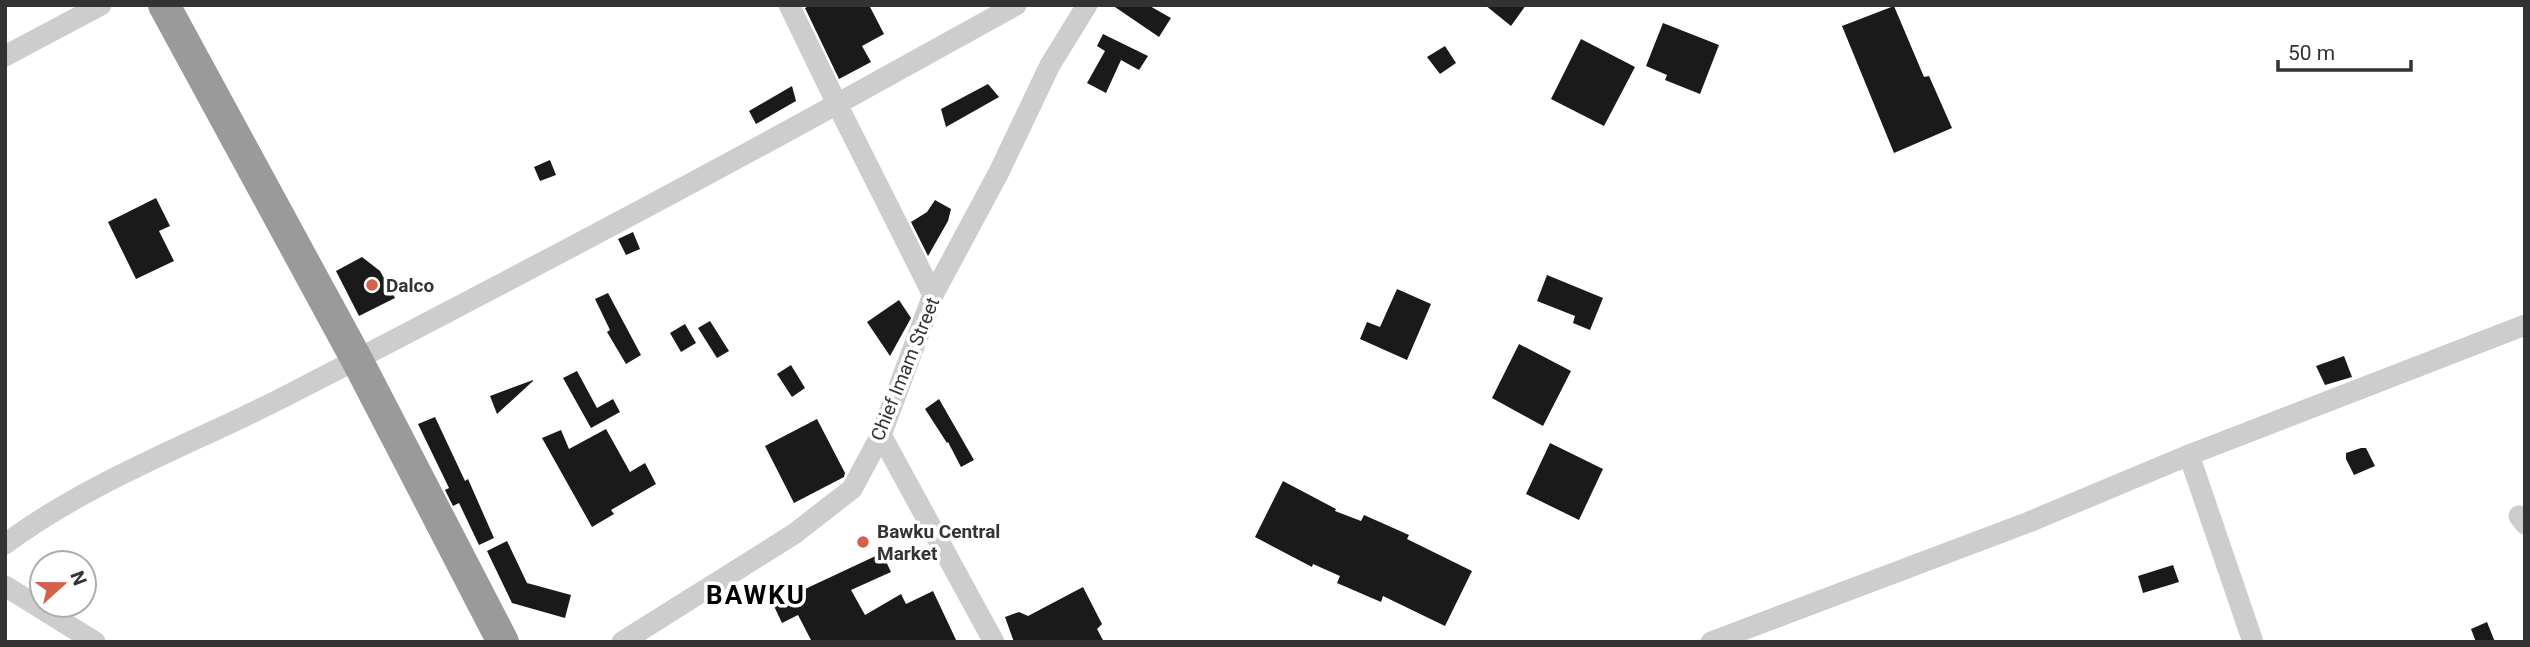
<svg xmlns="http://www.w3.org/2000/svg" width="2530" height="647" viewBox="0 0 2530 647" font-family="Roboto,sans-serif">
<rect width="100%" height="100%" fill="#fff"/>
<g fill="#1a1a1a">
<polygon points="811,5 869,5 884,34 862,46 871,62 839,79 805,8"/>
<polygon points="1112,5 1148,5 1171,18 1159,37"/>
<polygon points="1485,5 1526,5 1511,26"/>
<polygon points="1894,6 1924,77 1929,76 1952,128 1894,153 1842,26"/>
<polygon points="1663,23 1719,45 1700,94 1665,80 1667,75 1646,66"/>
<polygon points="1103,34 1148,56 1139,70 1121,60 1106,93 1087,83 1105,51 1097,46"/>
<polygon points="1581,39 1635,67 1604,126 1551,99"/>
<polygon points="1445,46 1456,63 1440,74 1427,57"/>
<polygon points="988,84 999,97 946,127 941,109"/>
<polygon points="792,86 796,101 756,124 749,111"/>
<polygon points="550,160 556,175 540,181 534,167"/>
<polygon points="156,198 170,226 159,231 174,261 136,279 108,222"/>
<polygon points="935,200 951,209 948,221 928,256 911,222 927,212"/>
<polygon points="633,232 640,249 626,255 618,239"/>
<polygon points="362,257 380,271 395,298 359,316 336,271"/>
<polygon points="1547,275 1603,298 1590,330 1573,323 1575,316 1537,301"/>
<polygon points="1397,289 1431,304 1407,360 1360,339 1367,322 1380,327"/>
<polygon points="608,293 641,355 626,364 607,332 610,330 595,299"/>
<polygon points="899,300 911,318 890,356 867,322"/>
<polygon points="710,321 729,351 717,358 698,328"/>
<polygon points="685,324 696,343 681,352 670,333"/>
<polygon points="1519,344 1571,371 1543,426 1492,398"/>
<polygon points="2344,356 2352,377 2325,385 2316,366"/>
<polygon points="791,365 805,388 792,397 777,374"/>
<polygon points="577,371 597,408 613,399 620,412 591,428 563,378"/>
<polygon points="533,380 533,381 497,414 490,396"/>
<polygon points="939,399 974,460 961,467 948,442 947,443 925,409"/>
<polygon points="435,417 465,481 468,479 494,538 479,545 459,503 453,506 445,490 449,488 418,424"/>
<polygon points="817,419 845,473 844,477 794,503 765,446"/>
<polygon points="606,429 630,472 645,463 656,484 611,510 614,514 592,527 542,438 561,430 569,449"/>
<polygon points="1550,443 1603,469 1579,520 1526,494"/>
<polygon points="2361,448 2366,448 2375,466 2354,475 2346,459 2346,453"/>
<polygon points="1283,481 1336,509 1335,511 1361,521 1364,515 1409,535 1407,539 1472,571 1445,626 1383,596 1381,602 1337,583 1340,576 1313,564 1312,567 1255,537"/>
<polygon points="507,541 527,583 571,595 565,618 512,603 487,551"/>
<polygon points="882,553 891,572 851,590 865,615 901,594 906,604 933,591 957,642 812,642 798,615 782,623 773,604"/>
<polygon points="2173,565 2179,582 2143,593 2138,576"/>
<polygon points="1083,587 1102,624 1097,629 1104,642 1014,642 1005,617 1019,612 1028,616"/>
<polygon points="2487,622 2495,642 2476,642 2471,629"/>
</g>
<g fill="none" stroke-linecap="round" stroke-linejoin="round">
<g stroke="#cdcdcd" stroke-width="21">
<polyline points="789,5 837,104 1016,5"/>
<polyline points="5,56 101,5"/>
<polyline points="881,435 994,642"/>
<polyline points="2189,455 2253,642"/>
<polyline points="2519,516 2525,524"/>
<path d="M 5,544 C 90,481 192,444 286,396 C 470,301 655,204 837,104 L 933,295"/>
<polyline points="5,586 95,642"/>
<polyline points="622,642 794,534 852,489 881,435 933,295 999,172 1050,65 1087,5"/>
<polyline points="1711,642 2029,522 2189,455 2525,325"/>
</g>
<polyline stroke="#9a9a9a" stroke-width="32" points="164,5 357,360 503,642"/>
</g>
<g fill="#d45f4a" stroke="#fff" stroke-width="2.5">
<circle cx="372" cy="285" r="7"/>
<circle cx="863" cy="542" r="7"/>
</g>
<g text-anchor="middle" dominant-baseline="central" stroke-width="7" stroke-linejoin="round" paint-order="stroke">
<g font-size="19" font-weight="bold" fill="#333" stroke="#fff" text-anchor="start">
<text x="386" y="285">Dalco</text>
<text x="877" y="531">Bawku Central<tspan x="877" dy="22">Market</tspan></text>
</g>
<g font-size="19" fill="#333" stroke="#fff">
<text transform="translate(905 369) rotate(-68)">Chief Imam Street</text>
</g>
<g font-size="26" font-weight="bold" letter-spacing="2" fill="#000" stroke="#fff">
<text x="756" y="595">BAWKU</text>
</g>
</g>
<rect width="2530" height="647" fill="none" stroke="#333333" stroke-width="14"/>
<g transform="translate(63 584) rotate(69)"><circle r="33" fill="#ffffff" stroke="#adadad" stroke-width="2"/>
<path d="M0-5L12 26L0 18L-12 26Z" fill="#d45f4a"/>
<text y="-10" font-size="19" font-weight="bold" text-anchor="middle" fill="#333333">N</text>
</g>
<path d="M2278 60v10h133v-10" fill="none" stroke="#333333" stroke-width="3.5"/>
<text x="2288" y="60" font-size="21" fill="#333333" stroke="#ffffff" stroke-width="5" paint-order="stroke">50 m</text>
</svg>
